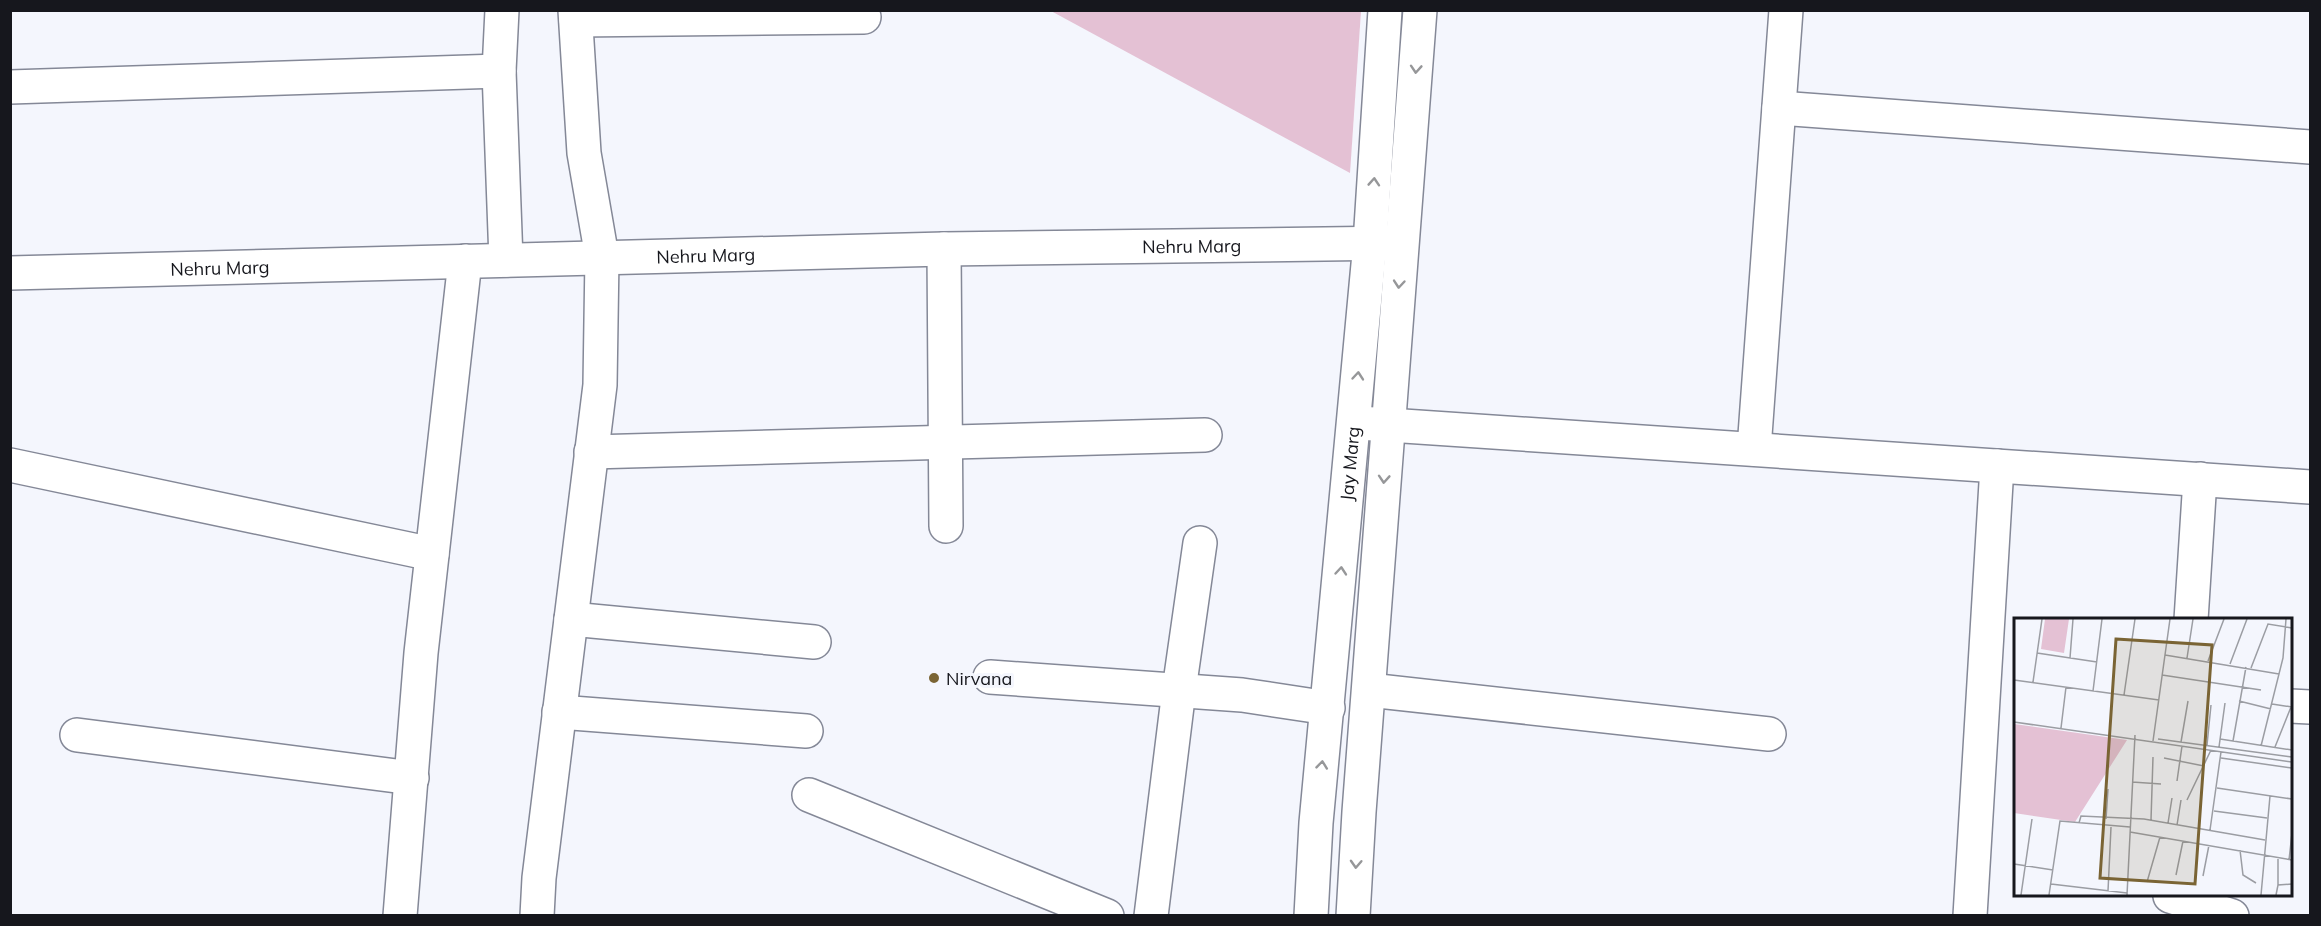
<svg xmlns="http://www.w3.org/2000/svg" width="2321" height="926" viewBox="0 0 2321 926" font-family="Mulish,sans-serif">
<rect width="100%" height="100%" fill="#f4f6fd"/>
<polygon fill="#e4c1d4" points="1051,11 1361,11 1350,173"/>
<g fill="none" stroke-linecap="round" stroke-linejoin="round">
<defs>
<g id="minor">
<polyline points="502,10 499,71 506,260"/>
<polyline points="576,20 864,17"/>
<polyline points="10,87 499,71"/>
<polyline points="1779,108 2310,147"/>
<polyline points="944,249 946,526"/>
<path id="s1" d="M 10,273 L 944,249 L 1397,243"/>
<polyline points="1359,423 2310,487"/>
<polyline points="1754,449 1786,10"/>
<polyline points="591,452 1205,435"/>
<polyline points="10,465 432,554"/>
<polyline points="571,619 814,642"/>
<polyline points="2191,620 2200,479"/>
<polyline points="990,677 1242,695 1328,708"/>
<polyline points="1369,690 1769,734"/>
<polyline points="2290,706 2310,707"/>
<polyline points="559,712 806,731"/>
<polyline points="77,735 412,778"/>
<polyline points="809,795 1107,916"/>
<polyline points="2170,896 2232,916"/>
<polyline points="400,916 421,653 465,261"/>
<polyline points="537,916 539,878 600,385 602,257 584,153 575,10"/>
<polyline points="1151,916 1179,690 1200,543"/>
<polyline points="1970,916 1997,466"/>
</g>
<g id="major">
<path id="s2" d="M 1311,916 L 1316,823 L 1370,243 L 1385,10"/>
<polyline points="1353,916 1359,812 1420,10"/>
</g>
</defs>
<use href="#minor" stroke="#848897" stroke-width="36"/>
<use href="#major" stroke="#848897" stroke-width="36"/>
<use href="#minor" stroke="#fff" stroke-width="33"/>
<use href="#major" stroke="#fff" stroke-width="33"/>
</g>
<defs><path id="oneway-chevron" d="M-2-3.5L2.5 0L-2 3.5" fill="none" stroke-width="1.6" stroke-linecap="round" stroke-linejoin="round" transform="scale(1.5)"/></defs>
<g stroke="#969799">
<use href="#oneway-chevron" transform="translate(1416 69) rotate(94)"/>
<use href="#oneway-chevron" transform="translate(1374 182) rotate(-86)"/>
<use href="#oneway-chevron" transform="translate(1399 284) rotate(95)"/>
<use href="#oneway-chevron" transform="translate(1358 376) rotate(-85)"/>
<use href="#oneway-chevron" transform="translate(1384 479) rotate(94)"/>
<use href="#oneway-chevron" transform="translate(1341 571) rotate(-85)"/>
<use href="#oneway-chevron" transform="translate(1322 765) rotate(-84)"/>
<use href="#oneway-chevron" transform="translate(1356 864) rotate(93)"/>
</g>
<circle fill="#7a6434" stroke="#f4f6fd" stroke-width="2" cx="934" cy="678" r="6"/>
<g text-anchor="middle" dominant-baseline="central" stroke-width="6" stroke-linejoin="round" paint-order="stroke">
<g font-size="18" fill="#16171d" stroke="#f4f6fd">
<text stroke="none"><textPath href="#s1" startOffset="1182">Nehru Marg</textPath></text>
<text stroke="none"><textPath href="#s1" startOffset="696">Nehru Marg</textPath></text>
<text stroke="none"><textPath href="#s1" startOffset="210">Nehru Marg</textPath></text>
<text stroke="none"><textPath href="#s2" startOffset="454">Jay Marg</textPath></text>
</g>
<g font-size="18" fill="#16171d" stroke="#f4f6fd" text-anchor="start">
<text x="946" y="678">Nirvana</text>
</g>
</g>
<g transform="translate(2014 618)">
<rect width="278" height="278" fill="#f4f6fd"/>
<path d="M 31,1 L 55,1 L 50,35 L 27,31 ZM 0,106 L 113,122 L 61,204 L 0,195 Z" fill="#e4c1d4"/>
<path fill="none" stroke="#9b9da3" stroke-width="1.5" d="M 23,35 L 83,44M 151,37 L 265,56M 56,40 L 59,1M 173,40 L 179,1M 194,43 L 210,1M 216,46 L 233,1M 237,50 L 254,6 L 278,10M 148,57 L 247,72M 0,62 L 145,82M 19,64 L 28,1M 79,73 L 88,1M 110,77 L 121,1M 225,83 L 257,91M 258,86 L 278,89M 0,104 L 278,144M 47,110 L 52,69M 144,121 L 278,139M 206,121 L 278,132M 139,123 L 156,1M 219,123 L 232,49M 167,124 L 174,83M 193,127 L 197,87M 247,128 L 269,40 L 272,1M 205,129 L 211,85M 261,129 L 277,89M 150,140 L 190,148M 207,140 L 278,150M 163,163 L 168,128M 118,164 L 147,166M 203,170 L 278,181M 173,182 L 197,132M 200,193 L 253,200M 92,201 L 94,171M 137,202 L 139,139M 65,205 L 67,198 L 130,201 L 251,222M 154,205 L 158,180M 163,207 L 167,182M 196,212 L 207,134M 116,214 L 278,242M 226,232 L 229,257 L 242,265M 275,242 L 278,215M 0,246 L 39,252M 162,257 L 169,223M 189,258 L 195,227M 133,264 L 146,219M 37,266 L 113,275M 264,267 L 264,241M 94,273 L 97,209M 7,277 L 18,201M 35,277 L 46,203 L 116,209M 113,277 L 121,117M 247,277 L 256,178M 262,277 L 264,267 L 278,266"/>
<path fill="#7a6434" fill-opacity="0.15" stroke="#7a6434" stroke-width="3" d="M 102,21 L 198,27 L 181,266 L 86,260 Z"/>
<rect width="278" height="278" fill="none" stroke="#16171d" stroke-width="3"/>
</g>
<rect width="2321" height="926" fill="none" stroke="#16171d" stroke-width="24"/>
</svg>
